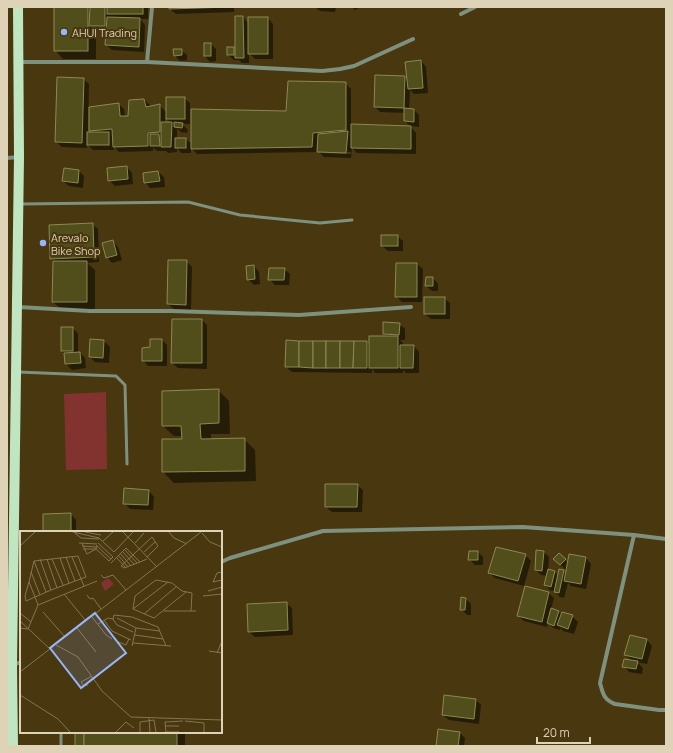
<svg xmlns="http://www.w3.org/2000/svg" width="673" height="753" viewBox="0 0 673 753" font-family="Manrope,sans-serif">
<rect width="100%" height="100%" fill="#48370f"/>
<polygon fill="#82332f" points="106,392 107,469 66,470 64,394"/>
<g fill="#0007" fill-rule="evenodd">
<polygon points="55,7 148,7 148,19 140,19 145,25 144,52 112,50 106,45 107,31 96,31 96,59 63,59 55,50"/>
<polygon points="170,7 234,7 234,12 176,14 170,9"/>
<polygon points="315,7 336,7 335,12 320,11"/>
<polygon points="352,7 361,7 355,10"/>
<polygon points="243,17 249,24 268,18 273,24 273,59 255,59 249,53 249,63 242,63 239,60 234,60 228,55 228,48 236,48"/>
<polygon points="205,44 211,44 216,49 216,61 210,62 205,56"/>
<polygon points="181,50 187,55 187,60 180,61 174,55"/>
<polygon points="421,61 426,67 428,93 414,94 410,90 409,110 414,110 419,115 419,127 410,126 405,121 405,113 380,112 375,107 405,77 408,81"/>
<path d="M 83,79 L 89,84 L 88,133 L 93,133 L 90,130 L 119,104 L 124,109 L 125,117 L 129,117 L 144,100 L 150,105 L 150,107 L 159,105 L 167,113 L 184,98 L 190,103 L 190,124 L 182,124 L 188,130 L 187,133 L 181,132 L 177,128 L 177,139 L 186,139 L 192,144 L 287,112 L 345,83 L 351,89 L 351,125 L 411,127 L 416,133 L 416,154 L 357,153 L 352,148 L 351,158 L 324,157 L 317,150 L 317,152 L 197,154 L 191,148 L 191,153 L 181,153 L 177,148 L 177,152 L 168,153 L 166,151 L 157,151 L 153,148 L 153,151 L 119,152 L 114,147 L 114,150 L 93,150 L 87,144 L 87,148 L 62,147 L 56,142 ZM 165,117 L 171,123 L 165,123 ZM 323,151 L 351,152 L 351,154 L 323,153 Z"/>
<polygon points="127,167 132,173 133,184 115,186 109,180"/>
<polygon points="65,169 79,171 84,176 83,188 69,186 63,181"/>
<polygon points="158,172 164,177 165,187 150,188 145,182"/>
<polygon points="92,224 98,229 99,262 87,263 95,270 95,310 62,310 53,302 54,261 51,259"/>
<polygon points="397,236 403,241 403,251 388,251 382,246"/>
<polygon points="113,241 118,247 122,260 112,263 107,257"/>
<polygon points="186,261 192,267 191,310 174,309 168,304"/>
<polygon points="396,264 417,264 423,269 422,302 402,302 396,296"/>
<polygon points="254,266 259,272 260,284 254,285 248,279"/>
<polygon points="284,269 290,274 289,285 275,285 269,279"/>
<polygon points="433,278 438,284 438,291 432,291 426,286"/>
<polygon points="444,298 450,303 450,319 431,319 425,314"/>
<polygon points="202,320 207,325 207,369 178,368 172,363"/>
<polygon points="384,323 399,324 405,329 405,340 400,340 403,343 403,346 414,346 419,352 419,373 406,373 403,370 403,373 375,373 372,369 372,373 292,372 286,367 367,342 370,346 387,337 384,334"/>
<polygon points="73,328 78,334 78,353 80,353 85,358 86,368 72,370 66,364 65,354 62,351"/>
<polygon points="91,340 104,341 110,347 109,363 95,362 90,357"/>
<polygon points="162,340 167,345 167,366 148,366 143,360"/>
<polygon points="218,390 229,401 230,434 211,434 211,440 244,439 255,450 256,481 174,483 163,472 163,440 183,440 183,436 174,436 163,426"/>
<polygon points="357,485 363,490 362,512 332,512 326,507"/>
<polygon points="149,491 154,497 153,510 130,509 124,503"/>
<polygon points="71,514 76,520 76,532 44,532"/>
<polygon points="478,552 483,557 483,565 475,565 469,559"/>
<polygon points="544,552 549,557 548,570 555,572 559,576 563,571 566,574 567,568 566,570 555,559 559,554 568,563 570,555 586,558 591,564 586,589 571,586 568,583 564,598 560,597 555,592 550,590 545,585 547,576 541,575 536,570"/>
<polygon points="525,555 531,561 524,586 495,578 489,573"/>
<polygon points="549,593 554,598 551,609 559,612 562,615 572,616 578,622 574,634 563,631 561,628 560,630 553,628 548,623 547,627 524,621 518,616"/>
<polygon points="462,598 466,599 471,604 471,615 467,615 461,609"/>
<polygon points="286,603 292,608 293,635 255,637 249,632"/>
<polygon points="647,640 652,646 647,664 637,662 643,668 642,674 629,672 624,666 632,661 626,655"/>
<polygon points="476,700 481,705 479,724 449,720 443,715"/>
<rect x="76" y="732" width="109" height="14"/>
<polygon points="460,733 465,738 464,746 437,746"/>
</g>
<g fill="#514e1b" stroke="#8c8952">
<rect x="54" y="7" width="34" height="44"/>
<polygon points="90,7 105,7 105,26 89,26"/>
<rect x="107" y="7" width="36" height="7"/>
<polygon points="169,7 229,7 169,9"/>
<polygon points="235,16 243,16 244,58 235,58"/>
<polygon points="107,17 140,18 139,47 105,45"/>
<rect x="248" y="17" width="20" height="37"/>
<rect x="204" y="43" width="7" height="13"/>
<rect x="227" y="47" width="7" height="8"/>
<polygon points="173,49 182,49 182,55 174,56"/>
<polygon points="421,60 423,88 408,89 405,62"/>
<polygon points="375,75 405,76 404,108 374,107"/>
<polygon points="57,77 84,78 82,143 55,142"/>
<polygon points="288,81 346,82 346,130 313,133 312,147 191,149 191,109 286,111"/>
<rect x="166" y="97" width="19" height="22"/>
<polygon points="144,99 146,107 160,104 160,132 148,133 148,146 113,147 112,129 89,131 89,107 119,103 120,116 128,116 129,100"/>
<polygon points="404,108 414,109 414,122 404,121"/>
<polygon points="161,122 172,122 171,147 161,147"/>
<polygon points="174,122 183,123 182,128 174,127"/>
<polygon points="351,124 411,126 411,149 351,148"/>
<polygon points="348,131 346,153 317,152 318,134"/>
<rect x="87" y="132" width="22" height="13"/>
<polygon points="150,134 159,134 160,146 150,146"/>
<rect x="175" y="138" width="11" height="10"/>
<polygon points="127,166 128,179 108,181 107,168"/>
<polygon points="64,168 79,170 78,183 62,181"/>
<polygon points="158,171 160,181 144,183 143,173"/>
<polygon points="93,223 94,257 50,259 49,225"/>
<rect x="381" y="235" width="17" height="11"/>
<polygon points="113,240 117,255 106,258 102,243"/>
<polygon points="168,260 187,260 186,305 167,304"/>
<polygon points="53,261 87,261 87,302 52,302"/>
<polygon points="396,263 417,263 417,297 395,297"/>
<polygon points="254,265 255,279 247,280 246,266"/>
<polygon points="269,268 285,268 284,280 268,280"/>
<polygon points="426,277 433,277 433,286 425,286"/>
<rect x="424" y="297" width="21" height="17"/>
<polygon points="172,319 202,319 202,363 171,363"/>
<polygon points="383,322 400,323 399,335 383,334"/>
<rect x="61" y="327" width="12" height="24"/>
<rect x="369" y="336" width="29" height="32"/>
<polygon points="90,339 104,340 103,358 89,357"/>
<polygon points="150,339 162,339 162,361 142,361 142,348 150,347"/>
<polygon points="286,340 299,341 299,367 285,367"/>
<polygon points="299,341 313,341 313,368 299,367"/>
<rect x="313" y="341" width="13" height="27"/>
<rect x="326" y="341" width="14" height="27"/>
<polygon points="340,341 354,341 353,368 340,368"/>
<polygon points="354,341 367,341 367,368 353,368"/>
<polygon points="400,345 414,345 413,368 400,368"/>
<polygon points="80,352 81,363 65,364 64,353"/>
<polygon points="219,389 219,423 200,424 201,439 245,438 245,471 162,472 162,439 182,439 181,426 162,426 162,391"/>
<polygon points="325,484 358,484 357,507 325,507"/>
<polygon points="124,488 149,490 148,505 123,504"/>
<polygon points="71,513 71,532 43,532 43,514"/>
<polygon points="496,547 526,554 518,581 488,573"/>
<polygon points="536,550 544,551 542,571 535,570"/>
<polygon points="469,551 478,551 478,560 468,560"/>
<polygon points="559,553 566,559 560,565 553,559"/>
<polygon points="569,554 586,557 581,584 564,581"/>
<polygon points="548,569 555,571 551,587 544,585"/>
<polygon points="559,569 564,570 559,593 554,592"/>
<polygon points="525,586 549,592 542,622 517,616"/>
<polygon points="461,597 466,598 465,610 460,610"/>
<polygon points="287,602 288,630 248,632 247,604"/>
<polygon points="551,608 559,611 554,626 547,623"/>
<polygon points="562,612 573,615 568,629 557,625"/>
<polygon points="630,635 647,639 642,659 624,655"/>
<polygon points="624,659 638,661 636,669 622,667"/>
<polygon points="444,695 476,699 474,719 442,715"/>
<polygon points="438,729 460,732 458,746 436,746"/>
<rect x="75" y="732" width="9" height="14"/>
<rect x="84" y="732" width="93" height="14"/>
</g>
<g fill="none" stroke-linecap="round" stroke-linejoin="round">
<g stroke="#7e907e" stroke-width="3">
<polyline points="21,204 188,202 240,215 320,223 352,220"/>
<polyline points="18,372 116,376 125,385 127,464"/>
<polyline points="61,746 61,732"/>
</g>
<g stroke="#7e907e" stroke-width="4">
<polyline points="461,14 475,7"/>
<polyline points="19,62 147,62 322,71 340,69 354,66 413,39"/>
<polyline points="147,62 152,7"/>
<polyline points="7,158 19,157"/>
<polyline points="18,307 90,311 172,311 299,315 411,307"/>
<path d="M 634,535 L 600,683 C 603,694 604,700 615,704 L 659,710 L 666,710"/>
<polyline points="221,562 230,558 323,531 523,527 634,535 666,539"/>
<polyline points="13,665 21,662"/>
</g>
<polyline stroke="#c0e6c1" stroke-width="10" points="13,746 12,665 19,157 18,7"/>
</g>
<g fill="#97b6fd" stroke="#48370f" stroke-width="1.5">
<circle cx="64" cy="32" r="4"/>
<circle cx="43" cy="243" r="4"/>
</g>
<g text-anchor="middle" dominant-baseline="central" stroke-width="4" stroke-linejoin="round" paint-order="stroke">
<g font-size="11" fill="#ded2b7" stroke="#48370f" text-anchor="start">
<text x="72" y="32">AHUI Trading</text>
<text x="51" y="237">Arevalo<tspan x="51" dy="13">Bike Shop</tspan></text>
</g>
</g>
<g transform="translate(20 531)">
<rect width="202" height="202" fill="#48370f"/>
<path d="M 88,47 L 94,53 L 85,60 L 81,52 Z" fill="#82332f"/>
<path fill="none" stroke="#847552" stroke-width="1" d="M 53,1 L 79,7 L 94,21 L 113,1M 65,1 L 81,4M 103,1 L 137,36M 149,1 L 154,7 L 167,13M 55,2 L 61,7 L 79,8M 182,2 L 190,11 L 202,16M 83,10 L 93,1M 59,12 L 77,13M 62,12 L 67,23 L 76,18 L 77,14M 115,12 L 124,2M 0,15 L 15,1M 62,15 L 76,16M 77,15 L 91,28 L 93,26 L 78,12M 63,18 L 76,18 L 89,30 L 91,28M 104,18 L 117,32M 102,20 L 114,33M 124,21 L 135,11M 100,22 L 111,35M 98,24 L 108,36M 46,26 L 55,50M 52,26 L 64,55M 96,26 L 106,37M 40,27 L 49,52M 20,28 L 31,59M 27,28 L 37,57M 32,28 L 43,54M 14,30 L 26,61M 120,31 L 104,37 L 101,35 L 132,6 L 138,15 L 127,26M 91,32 L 106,17 L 120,31 L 127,28M 11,41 L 20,64M 202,41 L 197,42 L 193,51 L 202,49M 81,44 L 84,47 L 93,44 L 106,59M 9,51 L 5,65 L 6,70 L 15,66 L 31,59 L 66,46 L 58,25 L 14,30 L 9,51 L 15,66 L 18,74 L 77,50M 188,60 L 202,56M 44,63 L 66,90M 67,64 L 70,68 L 73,67 L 81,78M 183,65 L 202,63M 113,78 L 115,65 L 136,49 L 152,52 L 162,60 L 172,62 L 171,80M 113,78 L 134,87 L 166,61M 113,78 L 148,51M 144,80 L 176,80M 23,81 L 45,106M 0,82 L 11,91M 124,83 L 157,55M 72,86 L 86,104 L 92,108M 97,87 L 116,97 L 140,100M 93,88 L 97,94 L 113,101M 84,89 L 92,100 L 111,109M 0,90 L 30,118M 78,93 L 88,87 L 93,88 L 94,84 L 112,86 L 138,96 L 146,115M 0,97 L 8,98 L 18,74M 57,97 L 76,121M 115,104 L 143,108M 96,110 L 106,114 L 109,108M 113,112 L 151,115M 36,114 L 58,126 L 82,160 L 111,186 L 202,189M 112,115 L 116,97M 189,120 L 202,122M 197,122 L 202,110M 0,141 L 181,1M 68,154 L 64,155 L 61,151 L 72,145M 0,164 L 38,188 L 50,201M 129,187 L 130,201M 165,190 L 184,192 L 184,201M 145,195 L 159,195M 96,201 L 106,191 L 114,197M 120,201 L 120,191 L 134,189 L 136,201M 146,201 L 145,191 L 163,190M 146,201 L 159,201"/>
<path fill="#97b6fd" fill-opacity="0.15" stroke="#97b6fd" stroke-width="2" d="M 75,82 L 106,122 L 61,157 L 30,117 Z"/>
<rect width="202" height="202" fill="none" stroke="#ded2b7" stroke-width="2"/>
</g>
<rect width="673" height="753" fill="none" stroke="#ded2b7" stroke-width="16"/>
<path d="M537 737v6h53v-6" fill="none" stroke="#ded2b7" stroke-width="2"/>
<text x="543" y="737" font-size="12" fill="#ded2b7" stroke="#48370f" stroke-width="3" paint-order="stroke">20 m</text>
</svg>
